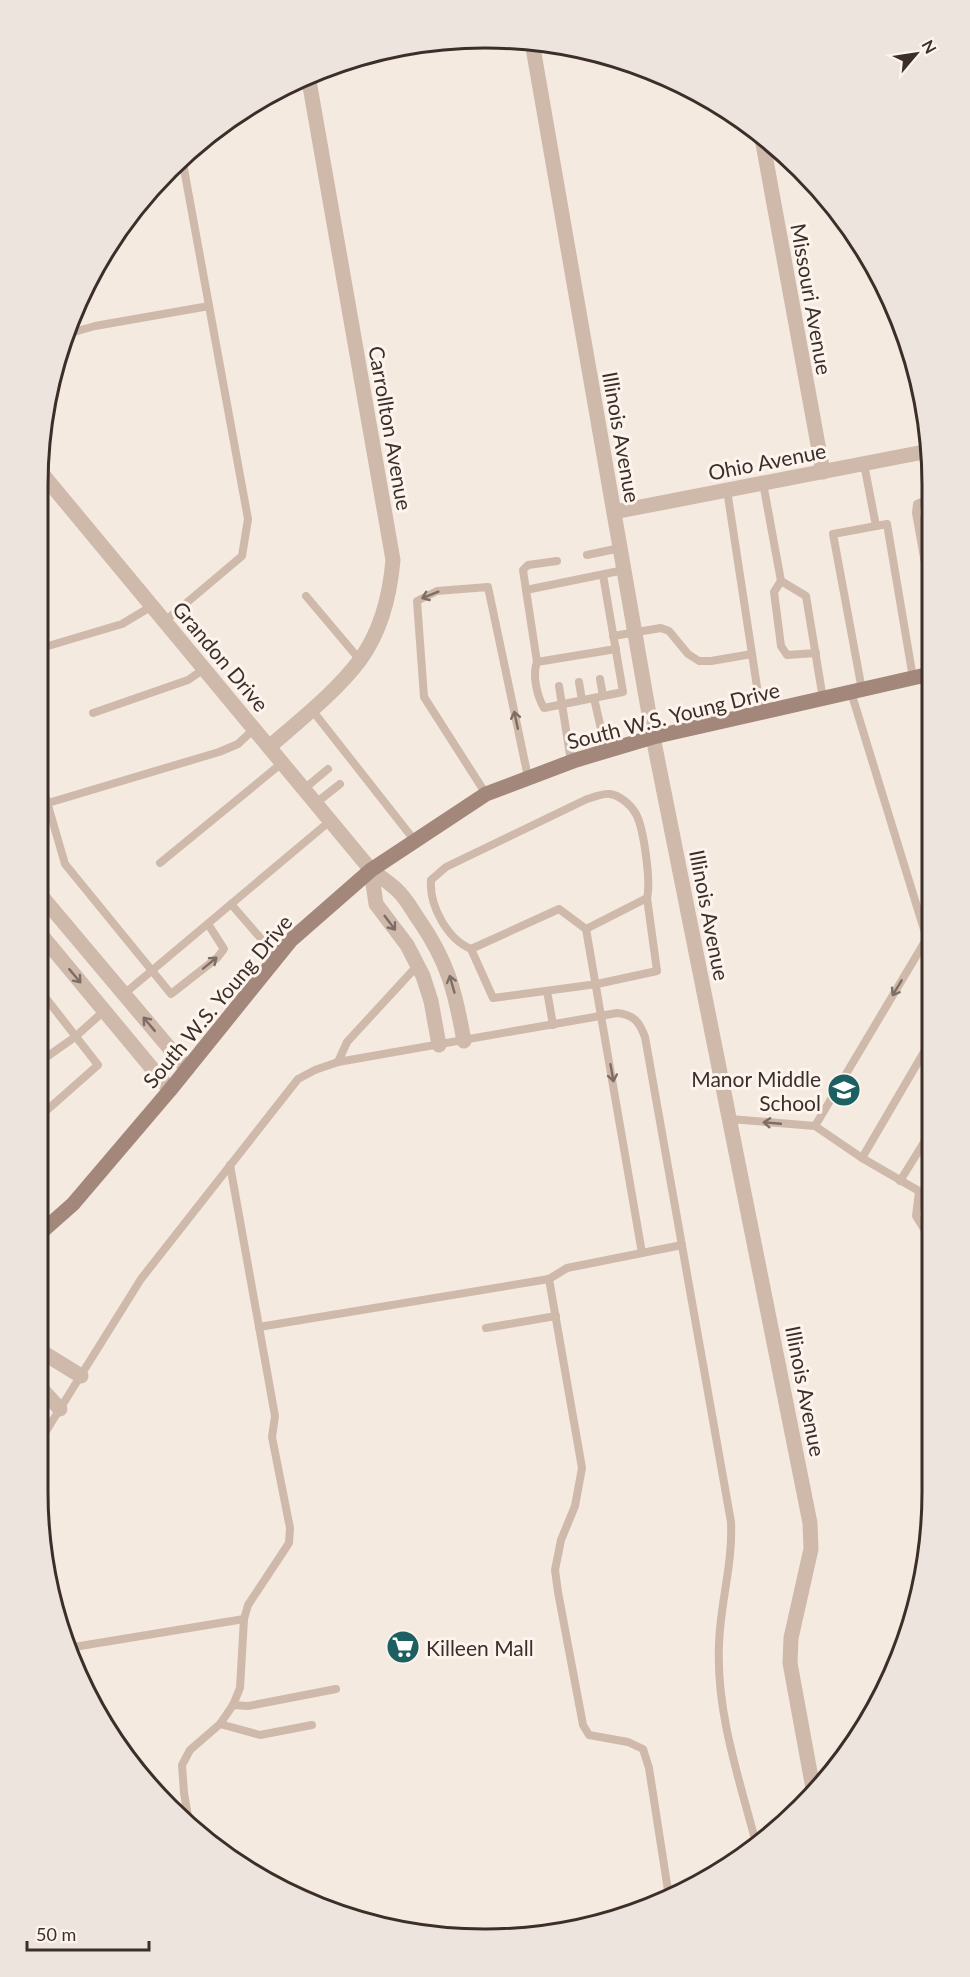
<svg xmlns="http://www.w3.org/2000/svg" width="970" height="1977" viewBox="0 0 970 1977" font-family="Lato,sans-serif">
<rect width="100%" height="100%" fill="#f5eae0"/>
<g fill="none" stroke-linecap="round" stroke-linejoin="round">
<g stroke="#ceb9ab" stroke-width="8">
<polyline points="64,340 74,332 95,326 209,306"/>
<polyline points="864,464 876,526"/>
<polyline points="763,483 781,581 806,596 823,699"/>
<polyline points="727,490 761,713"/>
<polyline points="929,499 917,504 916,513 929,585"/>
<polyline points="587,555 620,548"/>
<path d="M 603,575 L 623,692 L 544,708 C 537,696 532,675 537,662 L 526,590 L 624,570"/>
<polyline points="781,581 774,592 781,646 787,655 816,653"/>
<polyline points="526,590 523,570 528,565 557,561"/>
<polyline points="306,596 360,660"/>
<polyline points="38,611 43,618"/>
<polyline points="165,621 242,556 248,519 182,158"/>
<polyline points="613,636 661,628 669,631 688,654 699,661 711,661 752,654"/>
<polyline points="38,649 122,624 152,606"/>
<polyline points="537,662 616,649"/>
<polyline points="600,679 603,696"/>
<polyline points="579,682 582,700"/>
<polyline points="559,686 571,761"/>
<polyline points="862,690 833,534 887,524 913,678"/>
<polyline points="851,692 922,923 927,938 930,940"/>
<polyline points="594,698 606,751"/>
<polyline points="312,710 415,841"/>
<polyline points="93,713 188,680 204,669"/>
<polyline points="38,771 65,864 171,994 217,958 224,949 208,924"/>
<polyline points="304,789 328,769"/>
<polyline points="486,794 424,697 417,601 437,591 488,587 528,777"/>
<polyline points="316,803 340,784"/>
<polyline points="38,806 219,752 238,744 254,729"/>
<polyline points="160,863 282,763"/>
<polyline points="231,904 277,957"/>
<polyline points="586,929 647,898"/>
<path d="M 471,949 C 447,939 429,905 431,880 L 446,867 L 587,799 C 594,797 604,793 610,794 C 621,796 631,805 636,814 C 644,829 651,882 647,898 L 657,971 L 597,984 L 493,998 L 471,949 L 559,909 L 586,929 L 642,1253"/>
<polyline points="547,991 553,1025"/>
<polyline points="124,994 330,821"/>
<polyline points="338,1062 347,1042 417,966"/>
<polyline points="38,1063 75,1037 104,1011"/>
<polyline points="38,1118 98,1065 38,988"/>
<polyline points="730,1119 815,1126 862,1158 931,1198"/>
<polyline points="815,1126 927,938"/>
<polyline points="862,1158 931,1040"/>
<polyline points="900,1181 931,1131"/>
<polyline points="919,1192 916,1216 932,1242"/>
<polyline points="549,1279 582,1468 575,1506 561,1540 555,1570 558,1592 583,1725 589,1735 628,1742 643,1749 649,1768 669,1897"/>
<polyline points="259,1327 549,1279 567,1268 682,1245"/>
<polyline points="486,1328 556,1316"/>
<path d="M 38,1444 L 141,1279 L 298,1079 L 315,1070 L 338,1062 L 617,1013 C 634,1015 639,1021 645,1037 L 731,1522 C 733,1565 720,1603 719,1645 C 716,1714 740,1781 757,1847"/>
<polyline points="68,1648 244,1619"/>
<polyline points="233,1705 248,1706 336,1689"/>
<polyline points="220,1724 260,1735 312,1725"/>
<polyline points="190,1828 184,1793 182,1765 190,1750 220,1724 233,1705 240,1688 244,1619 248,1605 289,1543 290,1528 272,1437 275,1416 230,1165"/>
</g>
<g stroke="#ceb9ab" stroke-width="15">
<polyline points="532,42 653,737"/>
<polyline points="761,133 823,472"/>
<path d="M 39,470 L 371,870 C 379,876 389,882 397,890 C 406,898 412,910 419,920 C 448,962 455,991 464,1041"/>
<polyline points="614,512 929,451"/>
<path d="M 269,747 C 299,721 336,692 360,660 C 381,631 390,595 393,560 L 308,75"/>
<polyline points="371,870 376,904 407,945 423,976 431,1001 439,1045"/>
<polyline points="38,892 187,1069"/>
<polyline points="38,931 170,1090"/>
<polyline points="38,1346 42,1352 81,1376"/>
<polyline points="38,1385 60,1409"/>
</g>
<polyline stroke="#ceb9ab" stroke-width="15" points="653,737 810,1523 811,1549 791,1638 790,1663 814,1794"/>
<polyline stroke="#a3877b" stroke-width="15" points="38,1235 73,1204 170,1090 291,940 371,870 486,794 576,760 653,737 930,674"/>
</g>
<defs><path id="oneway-shaft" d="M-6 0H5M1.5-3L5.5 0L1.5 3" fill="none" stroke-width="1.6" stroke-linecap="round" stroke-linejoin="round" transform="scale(1.5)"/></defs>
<g stroke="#7e6d64">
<use href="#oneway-shaft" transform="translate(430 595) rotate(158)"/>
<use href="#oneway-shaft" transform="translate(516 720) rotate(-102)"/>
<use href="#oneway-shaft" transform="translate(390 923) rotate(53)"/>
<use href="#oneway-shaft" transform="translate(210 963) rotate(-39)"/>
<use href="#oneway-shaft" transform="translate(75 976) rotate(50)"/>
<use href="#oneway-shaft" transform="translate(452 984) rotate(-106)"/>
<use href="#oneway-shaft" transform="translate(897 988) rotate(121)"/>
<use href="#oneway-shaft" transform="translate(149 1024) rotate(-130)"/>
<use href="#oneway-shaft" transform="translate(612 1073) rotate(80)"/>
<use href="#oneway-shaft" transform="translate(772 1123) rotate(-175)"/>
</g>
<defs>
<symbol id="school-disc" viewBox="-11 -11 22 22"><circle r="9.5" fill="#1c6061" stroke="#fcf4ed"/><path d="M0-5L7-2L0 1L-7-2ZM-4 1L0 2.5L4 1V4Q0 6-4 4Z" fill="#fff"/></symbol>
<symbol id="supermarket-disc" viewBox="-11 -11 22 22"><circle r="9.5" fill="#1c6061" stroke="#fcf4ed"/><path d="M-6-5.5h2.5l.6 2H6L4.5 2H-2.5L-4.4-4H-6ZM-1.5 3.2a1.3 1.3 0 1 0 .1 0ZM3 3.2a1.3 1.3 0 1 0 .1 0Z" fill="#fff"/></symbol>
</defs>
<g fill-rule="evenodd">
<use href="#school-disc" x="825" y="1071" width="38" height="38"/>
<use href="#supermarket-disc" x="384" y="1628" width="38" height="38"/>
</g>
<g text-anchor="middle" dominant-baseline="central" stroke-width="6" stroke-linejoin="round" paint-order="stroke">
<g font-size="21" fill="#3c2f2a" stroke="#fcf4ed">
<text transform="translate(812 299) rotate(80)">Missouri Avenue</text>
<text transform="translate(391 428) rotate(80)">Carrollton Avenue</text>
<text transform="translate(622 437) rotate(80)">Illinois Avenue</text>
<text transform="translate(767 461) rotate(-11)">Ohio Avenue</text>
<text transform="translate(221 656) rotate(50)">Grandon Drive</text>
<text transform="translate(673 715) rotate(-14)">South W.S. Young Drive</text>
<text transform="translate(710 915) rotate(79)">Illinois Avenue</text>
<text transform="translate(217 1001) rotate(-50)">South W.S. Young Drive</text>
<text transform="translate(806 1391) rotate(79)">Illinois Avenue</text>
</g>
<g font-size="21" fill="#3c2f2a" stroke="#fcf4ed" text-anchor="end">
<text x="821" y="1078">Manor Middle<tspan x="821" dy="24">School</tspan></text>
<text x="426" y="1647" text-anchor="start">Killeen Mall</text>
</g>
</g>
<path d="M0 0H970V1977H0ZM485 48H485A437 437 0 0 1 922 485V1492A437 437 0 0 1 485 1929H485A437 437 0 0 1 48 1492V485A437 437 0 0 1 485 48Z" fill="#ede4dd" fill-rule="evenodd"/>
<path fill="none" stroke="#3c2f2a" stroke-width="3" d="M485 48H485A437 437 0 0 1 922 485V1492A437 437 0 0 1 485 1929H485A437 437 0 0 1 48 1492V485A437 437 0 0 1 485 48Z"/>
<g transform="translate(916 54) rotate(61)" stroke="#fcf4ed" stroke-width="4.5" paint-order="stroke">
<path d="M0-4.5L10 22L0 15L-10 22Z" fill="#3c2f2a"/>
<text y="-9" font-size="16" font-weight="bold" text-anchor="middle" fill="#3c2f2a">N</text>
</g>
<path d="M27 1941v9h122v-9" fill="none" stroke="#3c2f2a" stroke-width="3"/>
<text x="36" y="1941" font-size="18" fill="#3c2f2a" stroke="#fcf4ed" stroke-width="4.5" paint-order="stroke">50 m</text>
</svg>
